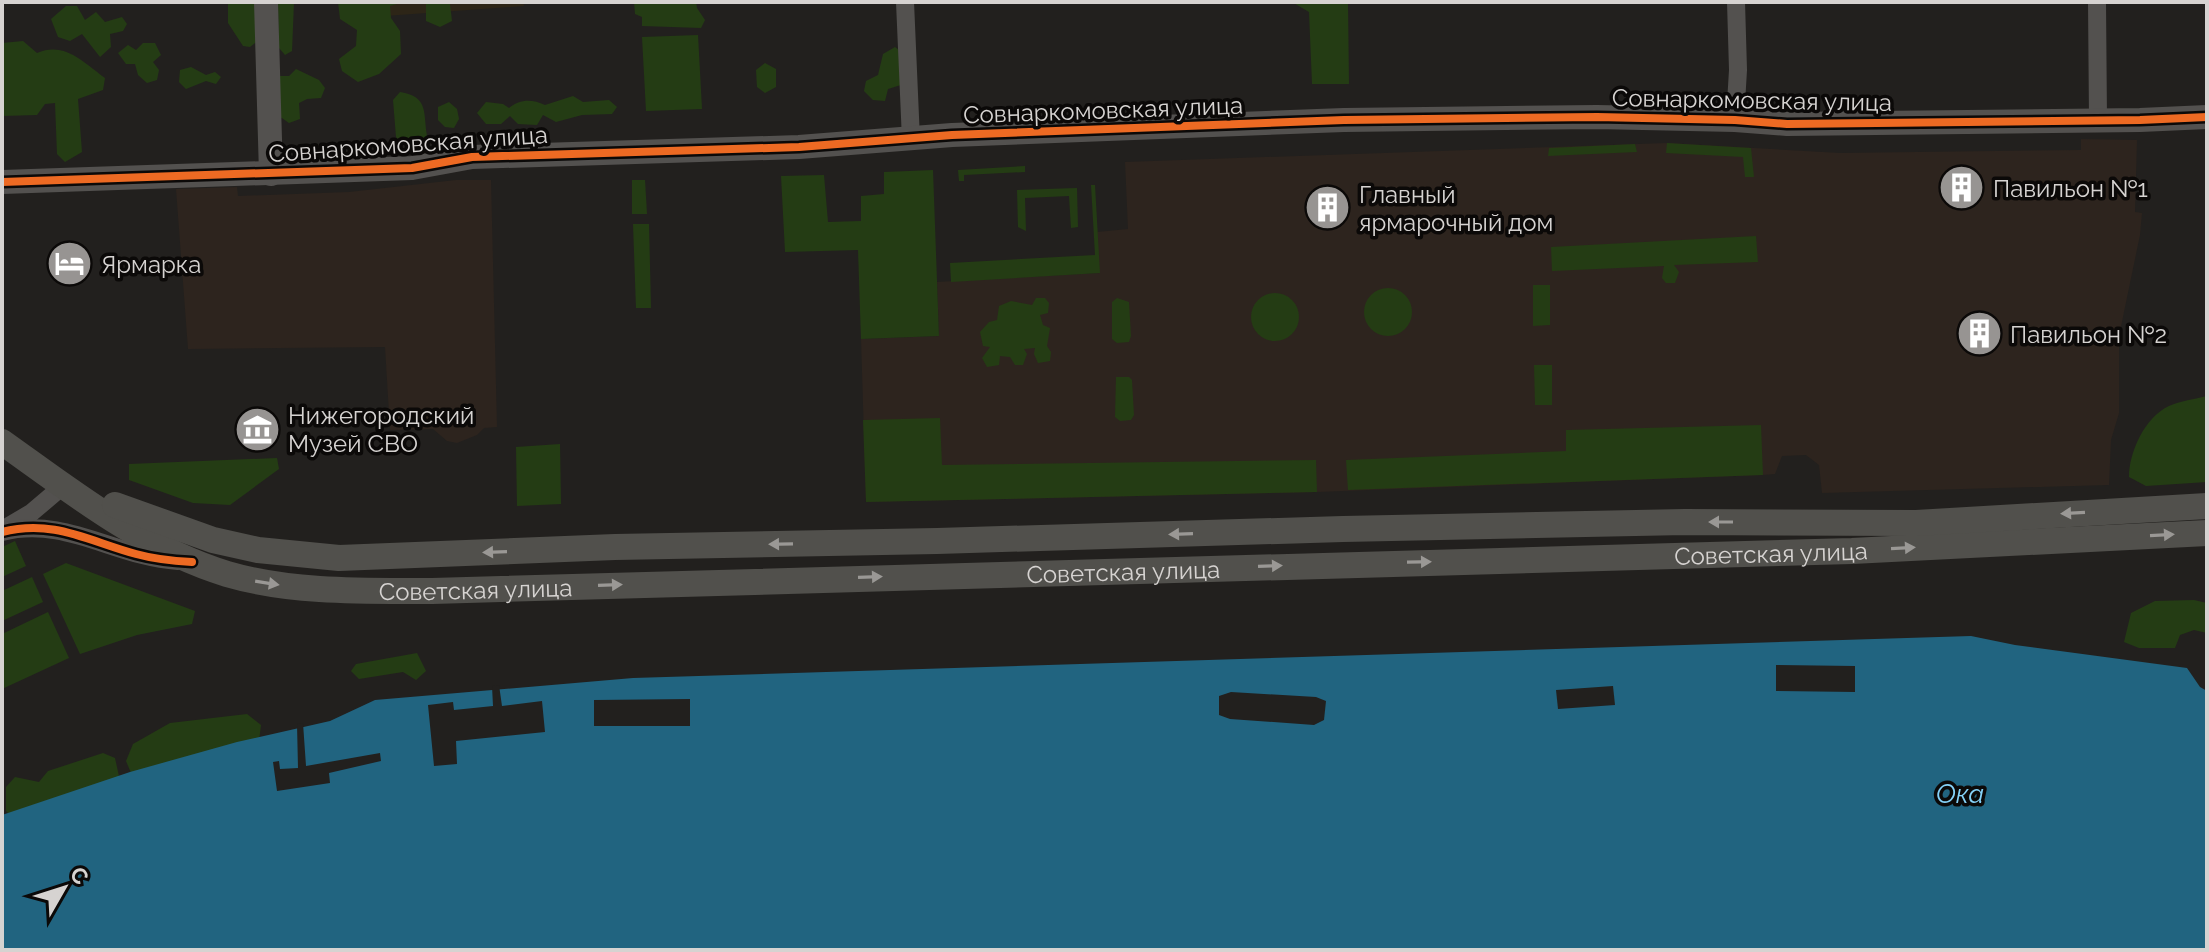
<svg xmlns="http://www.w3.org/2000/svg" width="2209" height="952" viewBox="0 0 2209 952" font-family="Raleway,sans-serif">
<rect width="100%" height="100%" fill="#22201e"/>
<g fill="#2d241e">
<polygon points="2081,139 2137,140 2135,212 2142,213 2140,235 2119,336 2119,413 2111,440 2109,485 1822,493 1819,465 1806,455 1782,456 1775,474 1762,475 1317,492 866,502 861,339 939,336 937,282 1099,273 1097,232 1128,229 1125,162 1667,143 1840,153 2081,150"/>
<polygon points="456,180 491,180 497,427 484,428 477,435 457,443 447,441 433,429 390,430 385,347 188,349 176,189 237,187 238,196 349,192"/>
</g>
<polygon fill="#2d2517" points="384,2 523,2 524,6 385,16"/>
<g fill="#243c14">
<polygon points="228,2 257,2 260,39 250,47 243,46 228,23"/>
<polygon points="278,2 294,2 292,51 285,55 279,48"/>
<polygon points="338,2 404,2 390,6 391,18 400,31 401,54 379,74 358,82 342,71 339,59 356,46 357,30 340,19"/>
<polygon points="426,2 450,4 452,21 440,27 426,21"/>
<polygon points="634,2 696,2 697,8 705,20 701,28 642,26 642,17 635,14"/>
<polygon points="1292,2 1348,2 1349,84 1312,84 1309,12"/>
<polygon points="66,6 77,6 85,20 96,12 105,22 122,17 127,24 123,31 110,34 111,47 100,57 82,34 70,41 58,37 51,19"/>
<polygon points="698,35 702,109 646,111 642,37"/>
<path d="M 23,41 L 37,53 C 65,41 84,63 105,78 L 103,90 L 78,99 L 82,152 L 65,162 L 57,154 L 55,103 L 45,104 L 37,115 L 2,116 L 2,43 Z"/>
<polygon points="143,43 155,43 161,55 153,62 159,70 157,80 147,83 138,75 135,64 126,64 118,53 128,45 136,50"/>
<polygon points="895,47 903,53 904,84 888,89 885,101 873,100 864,91 866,81 878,75 883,54"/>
<polygon points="765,63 776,69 776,87 765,93 757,87 756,70"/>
<polygon points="191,67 206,75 215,72 221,77 216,84 206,81 186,89 179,82 180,70"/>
<polygon points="296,69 319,80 325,88 321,98 307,99 299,103 300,119 289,123 279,116 279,76 289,76"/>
<path d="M 400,92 C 429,97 423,112 427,136 L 417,143 L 402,143 L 396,137 L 393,100 Z"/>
<path d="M 573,96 L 583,102 L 609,100 L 617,107 L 612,114 L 582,115 L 556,122 L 543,115 L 537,125 L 518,124 L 510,116 L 501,124 L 486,124 L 477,113 L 486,102 L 503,104 L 509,108 C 520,99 532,99 545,105 Z"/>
<polygon points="449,102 457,109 459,119 454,128 445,127 438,120 438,107"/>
<polygon points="1667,143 1751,148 1754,177 1745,177 1743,157 1666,153"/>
<polygon points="1635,144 1637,152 1548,156 1549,148"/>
<polygon points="1025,166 1025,172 964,175 964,181 959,181 958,170"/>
<polygon points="933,170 939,336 861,339 858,250 785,252 781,176 824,175 828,222 861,221 861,196 884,194 884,172"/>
<polygon points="632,180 645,180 647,214 632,214"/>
<polygon points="1091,185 1095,185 1100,273 951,282 950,263 1095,255"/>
<polygon points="1077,188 1078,227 1071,228 1069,196 1025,198 1026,231 1018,227 1017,190"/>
<polygon points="633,224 649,224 651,308 636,308"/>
<polygon points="1756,236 1758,262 1674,265 1679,272 1675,283 1666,283 1662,278 1664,266 1552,271 1551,247"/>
<polygon points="1533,285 1550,285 1550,325 1533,326"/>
<circle cx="1388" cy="312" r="24"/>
<circle cx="1275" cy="317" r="24"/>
<polygon points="1036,298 1045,298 1049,303 1048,313 1040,315 1043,325 1050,328 1047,346 1051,352 1050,361 1038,363 1034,354 1035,348 1024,349 1027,354 1023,365 1015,365 1010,357 1000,356 999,365 987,367 982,358 990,347 983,346 980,332 989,322 997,320 999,306 1011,301 1032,305"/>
<polygon points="1117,298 1129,302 1131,336 1129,342 1117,343 1112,339 1112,302"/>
<polygon points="1534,365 1552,365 1552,405 1535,405"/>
<polygon points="1116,377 1129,377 1132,380 1134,415 1131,420 1120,421 1115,417"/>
<path d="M 2207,396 L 2207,482 L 2146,486 L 2129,477 C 2129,452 2145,417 2169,406 C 2180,401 2195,399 2207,396 Z"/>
<polygon points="940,418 942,465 1316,460 1317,492 866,502 863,420"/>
<polygon points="1761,425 1763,475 1348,490 1346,460 1566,451 1566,430"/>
<polygon points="560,444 561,504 517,506 516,447"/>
<polygon points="277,458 279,469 230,505 193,503 129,480 129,464"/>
<polygon points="15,541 26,566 2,577 2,547"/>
<polygon points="66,563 195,611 192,624 137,635 80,654 43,574"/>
<polygon points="32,577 43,602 2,621 2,591"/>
<polygon points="2194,600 2207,603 2207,633 2194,630 2180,635 2175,648 2139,648 2124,642 2131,613 2155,601"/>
<polygon points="48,612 69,658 2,689 2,634"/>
<polygon points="417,653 426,671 416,680 403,672 359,679 351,671 356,664"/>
<polygon points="247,714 261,725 258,749 137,787 126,761 133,744 170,723"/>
<polygon points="103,753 115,758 122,790 22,827 6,811 6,787 15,777 39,782 48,771"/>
</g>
<polygon fill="#216480" points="1971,636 2015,645 2187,668 2200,687 2207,691 2207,950 2,950 2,815 130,772 237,742 330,721 375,700 633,678"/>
<g fill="#22201e">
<polygon points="1776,665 1855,666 1855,692 1776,691"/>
<polygon points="499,685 502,706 542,701 545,732 456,741 457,764 434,766 428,705 453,702 454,710 493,706 492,686"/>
<polygon points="1613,686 1615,705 1558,709 1556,690"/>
<polygon points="1231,692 1316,697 1326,701 1324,720 1314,725 1230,719 1219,715 1219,696"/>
<polygon points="690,699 690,726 594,726 594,700"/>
<polygon points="303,723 306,766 380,753 381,761 329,773 330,783 277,791 273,762 279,761 280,769 298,768 297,724"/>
</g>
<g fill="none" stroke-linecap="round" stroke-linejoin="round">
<g stroke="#53514f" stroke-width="18">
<polyline points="905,2 911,140"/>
<polyline points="2097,2 2098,120"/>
<polyline points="1735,120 1738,70 1736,2"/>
<polyline points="9,526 31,513 64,485"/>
<path d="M 2,532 C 66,516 115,557 178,561"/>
</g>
<g stroke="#53514f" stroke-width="24">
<polyline points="266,2 271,174"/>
<polyline points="2,182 412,168 472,157 799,147 952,135 1344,120 1597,117 1735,120 1787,124 2140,120 2207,117"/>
</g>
<g stroke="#51504c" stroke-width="26">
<path id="s1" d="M 2,442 C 71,491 144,549 227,574 C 292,593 365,591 432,591 L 1852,551 L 2207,533"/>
<polyline points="115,505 213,540 258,550 339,558 615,547 937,541 1343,529 1685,522 1916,523 2207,506"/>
</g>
<defs>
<g id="cycleway">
<polyline points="2,182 412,168 472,157 799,147 952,135 1344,120 1597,117 1735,120 1787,124 2140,120 2207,117"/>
<path d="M 2,532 C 54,519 88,541 136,554 C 154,559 173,561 192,562"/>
</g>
</defs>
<use href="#cycleway" stroke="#0b0908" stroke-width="13"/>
<use href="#cycleway" stroke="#ed6a23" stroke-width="8"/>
</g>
<defs><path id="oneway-solid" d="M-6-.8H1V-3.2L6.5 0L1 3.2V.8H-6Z" transform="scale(2)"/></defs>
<g fill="#9a9895">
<use href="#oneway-solid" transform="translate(2073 513) rotate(177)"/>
<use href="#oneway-solid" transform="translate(1721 522) rotate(180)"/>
<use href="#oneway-solid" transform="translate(1181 534) rotate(178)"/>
<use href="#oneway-solid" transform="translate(2162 535) rotate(-3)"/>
<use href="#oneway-solid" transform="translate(781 544) rotate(179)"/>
<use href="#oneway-solid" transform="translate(1903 548) rotate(-3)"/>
<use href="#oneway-solid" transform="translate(495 552) rotate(178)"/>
<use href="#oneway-solid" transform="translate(1419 562) rotate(-1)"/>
<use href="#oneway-solid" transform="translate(1270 566) rotate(-2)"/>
<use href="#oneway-solid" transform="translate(870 577) rotate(-2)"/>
<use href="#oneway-solid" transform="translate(267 583) rotate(9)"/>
<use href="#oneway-solid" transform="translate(610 585) rotate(-2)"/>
</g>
<defs>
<symbol id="building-disc" viewBox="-11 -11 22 22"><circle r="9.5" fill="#979492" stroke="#0b0908"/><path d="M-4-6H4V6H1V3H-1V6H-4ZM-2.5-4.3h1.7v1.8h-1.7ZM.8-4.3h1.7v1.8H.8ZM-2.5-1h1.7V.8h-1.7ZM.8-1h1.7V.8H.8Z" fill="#fff"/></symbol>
<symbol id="hotel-disc" viewBox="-11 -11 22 22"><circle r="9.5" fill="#979492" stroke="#0b0908"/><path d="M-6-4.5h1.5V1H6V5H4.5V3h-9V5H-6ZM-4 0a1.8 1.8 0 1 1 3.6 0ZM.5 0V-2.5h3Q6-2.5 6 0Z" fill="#fff"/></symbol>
<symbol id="museum-disc" viewBox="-11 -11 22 22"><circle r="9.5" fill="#979492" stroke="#0b0908"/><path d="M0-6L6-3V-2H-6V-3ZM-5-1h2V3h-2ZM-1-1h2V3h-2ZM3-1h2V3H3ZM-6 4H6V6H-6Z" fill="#fff"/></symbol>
</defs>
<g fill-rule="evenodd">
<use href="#building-disc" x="1936" y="162" width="51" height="51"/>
<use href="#building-disc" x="1302" y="182" width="51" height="51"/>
<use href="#hotel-disc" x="44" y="238" width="51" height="51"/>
<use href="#building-disc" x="1954" y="308" width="51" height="51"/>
<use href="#museum-disc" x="232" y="404" width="51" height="51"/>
</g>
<g text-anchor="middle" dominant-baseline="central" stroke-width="7" stroke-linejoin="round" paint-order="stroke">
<g font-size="24" fill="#d6d3d1" stroke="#0b0908">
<text transform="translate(1752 100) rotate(1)">Совнаркомовская улица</text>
<text transform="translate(1103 110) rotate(-2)">Совнаркомовская улица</text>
<text transform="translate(408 144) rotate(-4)">Совнаркомовская улица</text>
<text stroke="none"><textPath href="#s1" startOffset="1808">Советская улица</textPath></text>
<text stroke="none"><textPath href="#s1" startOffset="1160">Советская улица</textPath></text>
<text stroke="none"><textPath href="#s1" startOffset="512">Советская улица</textPath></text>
</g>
<g font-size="24" fill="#d6d3d1" stroke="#0b0908" text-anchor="start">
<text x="1993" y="188">Павильон №1</text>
<text x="1359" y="194">Главный<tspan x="1359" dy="28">ярмарочный дом</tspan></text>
<text x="101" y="264">Ярмарка</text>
<text x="2010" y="334">Павильон №2</text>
<text x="288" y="415">Нижегородский<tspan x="288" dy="28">Музей СВО</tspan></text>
</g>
<g font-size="26" font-style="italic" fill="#85d2f8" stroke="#0b0908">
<text x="1960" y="794">Ока</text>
</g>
</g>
<rect width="2209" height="952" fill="none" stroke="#d6d3d1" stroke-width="8"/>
<g transform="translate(64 888) rotate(51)" stroke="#0b0908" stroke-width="6" paint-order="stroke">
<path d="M0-6L14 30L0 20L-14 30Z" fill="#d6d3d1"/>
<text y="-12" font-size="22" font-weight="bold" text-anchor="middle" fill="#d6d3d1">С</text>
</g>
</svg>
